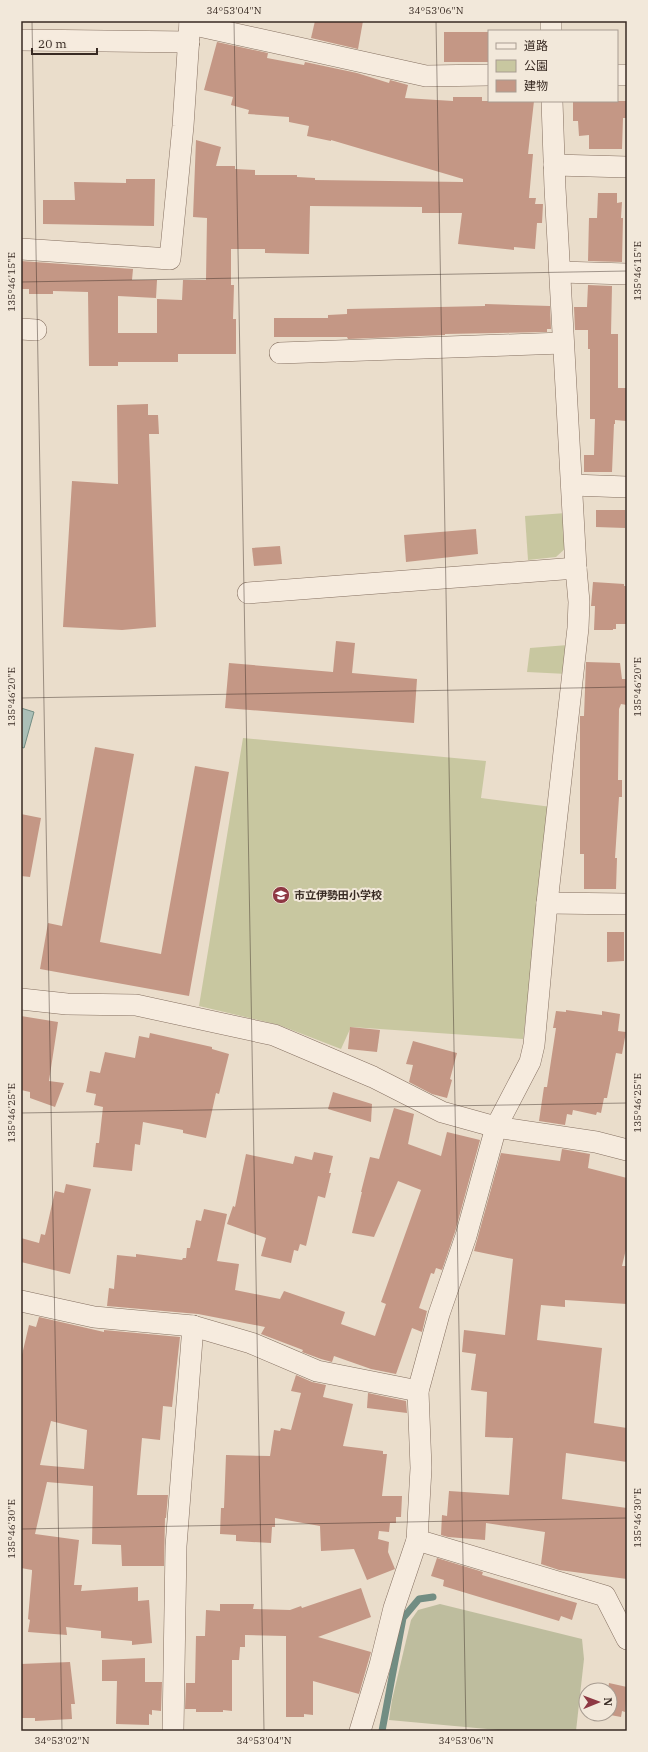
<svg xmlns="http://www.w3.org/2000/svg" width="648" height="1752" viewBox="0 0 648 1752" font-family="'IBM Plex Serif','Noto Sans JP',serif">
<rect width="100%" height="100%" fill="#eaddcb"/>
<g fill="#c8c7a0">
<polygon points="566,513 568,546 556,557 528,560 525,516"/>
<polygon points="568,645 567,674 527,672 530,648"/>
<polygon points="243,738 486,761 481,798 552,807 523,1039 351,1027 341,1049 279,1025 199,1006"/>
</g>
<polygon fill="#bebd9e" points="440,1604 582,1639 584,1659 576,1731 509,1731 389,1720 392,1700 411,1620 418,1610"/>
<polygon fill="#abbfb7" stroke="#728d83" points="21,708 34,712 24,748 21,747"/>
<g fill="none" stroke-linecap="round" stroke-linejoin="round">
<polyline stroke="#728d83" stroke-width="7" points="382,1731 403,1618 419,1599 433,1597"/>
</g>
<g fill="#c49785" fill-rule="evenodd">
<polygon points="315,21 363,21 358,49 311,38"/>
<rect x="444" y="32" width="45" height="30"/>
<polygon points="217,42 268,53 267,58 304,65 305,62 357,73 389,83 390,80 408,85 405,98 453,101 453,97 482,97 482,101 534,101 528,154 533,154 529,198 536,198 535,204 543,204 542,223 537,223 535,249 514,247 514,250 458,244 462,213 422,213 422,207 310,206 309,254 265,253 265,249 231,249 231,285 234,285 233,319 236,319 236,354 178,354 178,362 118,362 118,366 89,366 88,292 53,291 53,294 29,294 29,289 21,289 21,261 133,269 132,280 157,280 156,298 118,296 118,333 157,333 157,299 182,300 183,280 206,280 207,218 193,217 196,140 221,147 216,166 235,166 235,169 255,170 255,175 297,175 297,177 315,178 315,180 463,182 463,179 331,140 331,141 307,136 309,126 289,122 289,117 248,114 249,110 231,105 233,97 204,90"/>
<polygon points="573,101 627,101 627,118 623,118 622,149 589,149 589,135 579,136 578,121 573,121"/>
<polygon points="126,179 155,179 154,226 43,224 43,200 75,200 74,182 126,183"/>
<polygon points="598,193 617,193 617,203 622,202 621,218 623,218 622,262 588,261 589,218 597,218"/>
<polygon points="588,285 612,286 611,334 618,334 618,388 627,388 627,421 615,420 615,424 614,424 612,472 584,472 584,455 594,455 595,419 590,419 590,349 588,349 588,330 575,330 574,307 587,307"/>
<polygon points="485,304 550,306 551,329 547,329 547,332 445,334 445,335 348,339 347,337 274,337 274,318 328,318 328,315 347,314 347,309 485,306"/>
<polygon points="148,404 148,415 158,415 159,434 149,434 156,627 122,630 63,627 72,481 118,484 117,405"/>
<polygon points="596,510 625,510 625,528 596,527"/>
<polygon points="476,529 478,554 406,562 404,535"/>
<polygon points="280,546 282,564 254,566 252,548"/>
<polygon points="593,582 624,584 624,586 627,586 627,624 616,624 616,629 613,629 613,630 594,630 595,606 591,606"/>
<polygon points="336,641 355,643 352,673 417,679 414,723 225,708 229,663 333,672"/>
<polygon points="586,662 620,663 622,679 627,679 627,705 621,704 619,709 618,780 622,780 622,797 619,797 615,858 617,858 616,889 584,889 584,854 580,854 580,716 584,716"/>
<polygon points="95,747 134,754 100,942 161,954 195,766 229,772 189,996 40,969 48,923 62,926"/>
<polygon points="21,814 41,818 30,877 21,876"/>
<polygon points="607,932 624,932 624,961 607,962"/>
<polygon points="566,1010 602,1015 602,1011 620,1014 618,1031 626,1032 622,1054 616,1053 607,1098 604,1098 601,1113 597,1112 596,1115 573,1110 572,1115 567,1114 565,1125 539,1121 544,1087 547,1087 556,1028 553,1028 556,1011 566,1012"/>
<polygon points="21,1016 58,1022 49,1081 64,1083 55,1107 30,1098 30,1092 21,1090"/>
<polygon points="350,1027 380,1030 377,1052 348,1049"/>
<polygon points="150,1033 212,1047 212,1049 229,1054 219,1094 216,1093 206,1138 183,1133 183,1130 143,1122 140,1145 135,1144 132,1171 93,1167 96,1143 99,1143 103,1107 94,1105 96,1094 86,1092 90,1071 100,1073 105,1052 135,1058 139,1036 149,1038"/>
<polygon points="413,1041 457,1053 450,1079 452,1080 447,1098 432,1094 409,1082 413,1065 406,1064"/>
<polygon points="333,1092 372,1104 371,1122 328,1109"/>
<polygon points="394,1108 414,1114 408,1144 441,1156 447,1132 480,1140 455,1232 442,1270 436,1268 434,1274 431,1273 419,1308 427,1311 422,1332 412,1328 396,1374 371,1369 334,1356 332,1362 321,1359 302,1352 303,1350 261,1334 265,1327 198,1314 107,1306 109,1288 114,1289 117,1255 136,1257 136,1254 182,1260 183,1258 186,1258 187,1248 190,1248 196,1220 201,1221 204,1209 227,1214 217,1261 239,1264 235,1290 280,1299 284,1291 345,1312 341,1324 375,1336 386,1304 381,1302 421,1190 398,1181 374,1237 352,1233 362,1192 361,1192 370,1157 379,1159"/>
<polygon points="562,1149 590,1154 588,1168 627,1178 627,1245 622,1266 627,1266 627,1304 565,1300 565,1307 541,1305 537,1340 602,1348 594,1423 627,1428 627,1462 566,1453 562,1499 627,1508 627,1579 559,1570 541,1564 545,1532 486,1523 485,1540 448,1537 441,1535 442,1515 447,1516 449,1491 509,1495 513,1438 485,1437 487,1392 471,1390 476,1354 462,1352 464,1330 505,1335 513,1259 474,1251 501,1153 560,1161"/>
<polygon points="314,1152 333,1156 329,1173 331,1173 325,1198 318,1196 306,1246 300,1244 298,1251 294,1250 291,1263 261,1256 266,1238 227,1224 233,1206 235,1207 246,1154 293,1164 295,1156 312,1160"/>
<polygon points="66,1184 91,1189 70,1274 21,1262 21,1238 39,1243 41,1234 45,1235 55,1191 64,1193"/>
<path d="M 39,1317 L 104,1332 L 104,1330 L 180,1337 L 172,1407 L 163,1406 L 160,1440 L 142,1438 L 137,1495 L 168,1495 L 166,1518 L 165,1518 L 164,1566 L 122,1566 L 121,1545 L 92,1544 L 93,1486 L 47,1482 L 35,1534 L 79,1540 L 74,1585 L 82,1585 L 81,1591 L 138,1587 L 138,1601 L 149,1600 L 152,1643 L 132,1645 L 132,1641 L 101,1638 L 101,1631 L 66,1627 L 67,1635 L 28,1632 L 30,1620 L 28,1619 L 32,1572 L 32,1570 L 21,1568 L 21,1359 L 29,1325 L 36,1327 ZM 51,1421 L 87,1430 L 84,1469 L 40,1465 Z"/>
<polygon points="296,1375 312,1382 326,1385 323,1397 353,1404 343,1446 383,1451 383,1454 387,1454 382,1496 402,1496 401,1517 396,1517 396,1523 390,1523 389,1532 379,1531 378,1539 389,1542 388,1552 395,1569 367,1580 354,1549 321,1551 320,1526 275,1518 275,1527 272,1527 271,1543 236,1541 236,1535 220,1534 221,1508 224,1508 226,1455 270,1456 274,1430 280,1431 281,1428 291,1430 301,1393 291,1391"/>
<polygon points="368,1393 406,1401 407,1413 367,1408"/>
<polygon points="437,1558 483,1572 482,1575 577,1603 572,1620 561,1616 559,1621 443,1586 444,1580 431,1576"/>
<polygon points="361,1588 371,1617 318,1637 371,1652 359,1694 313,1681 313,1715 304,1714 304,1717 286,1717 286,1636 245,1635 245,1647 240,1647 239,1660 232,1660 232,1711 223,1710 223,1712 196,1712 196,1709 185,1709 186,1683 195,1683 196,1636 205,1636 206,1610 220,1611 220,1604 254,1604 253,1609 290,1610 301,1606 302,1608"/>
<polygon points="145,1658 145,1682 162,1682 161,1711 152,1710 152,1715 149,1714 149,1725 116,1724 117,1681 102,1681 102,1660"/>
<polygon points="70,1662 75,1704 71,1704 72,1719 35,1721 35,1718 21,1718 21,1664"/>
<polygon points="609,1683 627,1687 625,1712 622,1711 621,1717 605,1714 610,1714 610,1690 598,1690 598,1688 608,1690"/>
</g>
<g fill="none" stroke-linecap="round" stroke-linejoin="round">
<defs>
<g id="minor">
<polyline points="551,21 551,31"/>
<polyline points="190,24 426,76 489,75"/>
<polyline points="21,40 189,42"/>
<polyline points="617,75 627,75"/>
<polyline points="554,165 627,167"/>
<polyline points="21,249 170,259 183,126 190,21"/>
<polyline points="560,272 627,274"/>
<polyline points="21,329 36,330"/>
<polyline points="280,353 563,343"/>
<polyline points="572,485 627,487"/>
<polyline points="248,593 576,568"/>
<polyline points="547,903 627,904"/>
<polyline points="21,999 67,1004 136,1005 274,1035 373,1077 442,1112 496,1127 596,1142 627,1150"/>
<polyline points="21,1301 94,1317 193,1326 251,1343 317,1371 418,1391"/>
<polyline points="417,1540 605,1596 627,1639"/>
<polyline points="173,1731 176,1546 193,1326"/>
<polyline points="360,1731 380,1665 394,1608 417,1540 421,1468 418,1391 439,1314 466,1236 496,1127 530,1062 534,1045 547,903 578,628 579,602 576,568 555,188 552,101"/>
</g>
</defs>
<use href="#minor" stroke="#857061" stroke-width="22"/>
<use href="#minor" stroke="#f6ebde" stroke-width="21"/>
</g>
<path fill="none" stroke="#382a23" stroke-width="1" stroke-opacity="0.45" d="M 32,21 L 62,1731M 234,21 L 264,1731M 436,21 L 466,1731M 21,282 L 627,271M 21,698 L 627,687M 21,1113 L 627,1103M 21,1529 L 627,1518"/>
<defs>
<symbol id="school-disc" viewBox="-11 -11 22 22"><circle r="9.5" fill="#8e3843" stroke="#f2e8da"/><path d="M0-5L7-2L0 1L-7-2ZM-4 1L0 2.5L4 1V4Q0 6-4 4Z" fill="#fff"/></symbol>
</defs>
<g fill-rule="evenodd">
<use href="#school-disc" x="271" y="885" width="20" height="20"/>
</g>
<g text-anchor="middle" dominant-baseline="central" stroke-width="4" stroke-linejoin="round" paint-order="stroke">
<g font-size="11" font-weight="bold" fill="#382a23" stroke="#f2e8da" text-anchor="start">
<text x="294" y="895">市立伊勢田小学校</text>
</g>
</g>
<rect width="648" height="1752" fill="none" stroke="#f2e8da" stroke-width="44"/>
<rect x="488" y="30" width="130" height="72" fill="#f2e8da" stroke="#a89c91"/>
<rect x="496" y="43" width="20" height="6" fill="#f6ebde" stroke="#a89c91"/>
<text x="524" y="50" font-size="12" fill="#382a23">道路</text>
<rect x="496" y="60" width="20" height="12" fill="#c8c7a0" stroke="#a89c91"/>
<text x="524" y="70" font-size="12" fill="#382a23">公園</text>
<rect x="496" y="80" width="20" height="12" fill="#c49785" stroke="#a89c91"/>
<text x="524" y="90" font-size="12" fill="#382a23">建物</text>
<g transform="translate(598 1702) rotate(89)"><circle r="19" fill="#f2e8da" stroke="#a89c91"/>
<path d="M0-3L7 15L0 10L-7 15Z" fill="#8e3843"/>
<text y="-6" font-size="11" font-weight="bold" text-anchor="middle" fill="#382a23">N</text>
</g>
<path d="M32 48v6h65v-6" fill="none" stroke="#382a23" stroke-width="2"/>
<text x="38" y="48" font-size="12" fill="#382a23" stroke="#f2e8da" stroke-width="3" paint-order="stroke">20 m</text>
<rect x="22" y="22" width="604" height="1708" fill="none" stroke="#382a23" stroke-width="1.5"/>
<g font-size="10" text-anchor="middle" fill="#382a23">
<text x="234" y="14">34°53'04"N</text>
<text x="436" y="14">34°53'06"N</text>
<text transform="translate(637 271) rotate(-90)" y="4">135°46'15"E</text>
<text transform="translate(11 282) rotate(-90)" y="4">135°46'15"E</text>
<text transform="translate(637 687) rotate(-90)" y="4">135°46'20"E</text>
<text transform="translate(11 697) rotate(-90)" y="4">135°46'20"E</text>
<text transform="translate(637 1103) rotate(-90)" y="4">135°46'25"E</text>
<text transform="translate(11 1113) rotate(-90)" y="4">135°46'25"E</text>
<text transform="translate(637 1518) rotate(-90)" y="4">135°46'30"E</text>
<text transform="translate(11 1529) rotate(-90)" y="4">135°46'30"E</text>
<text x="62" y="1744">34°53'02"N</text>
<text x="264" y="1744">34°53'04"N</text>
<text x="466" y="1744">34°53'06"N</text>
</g>
</svg>
